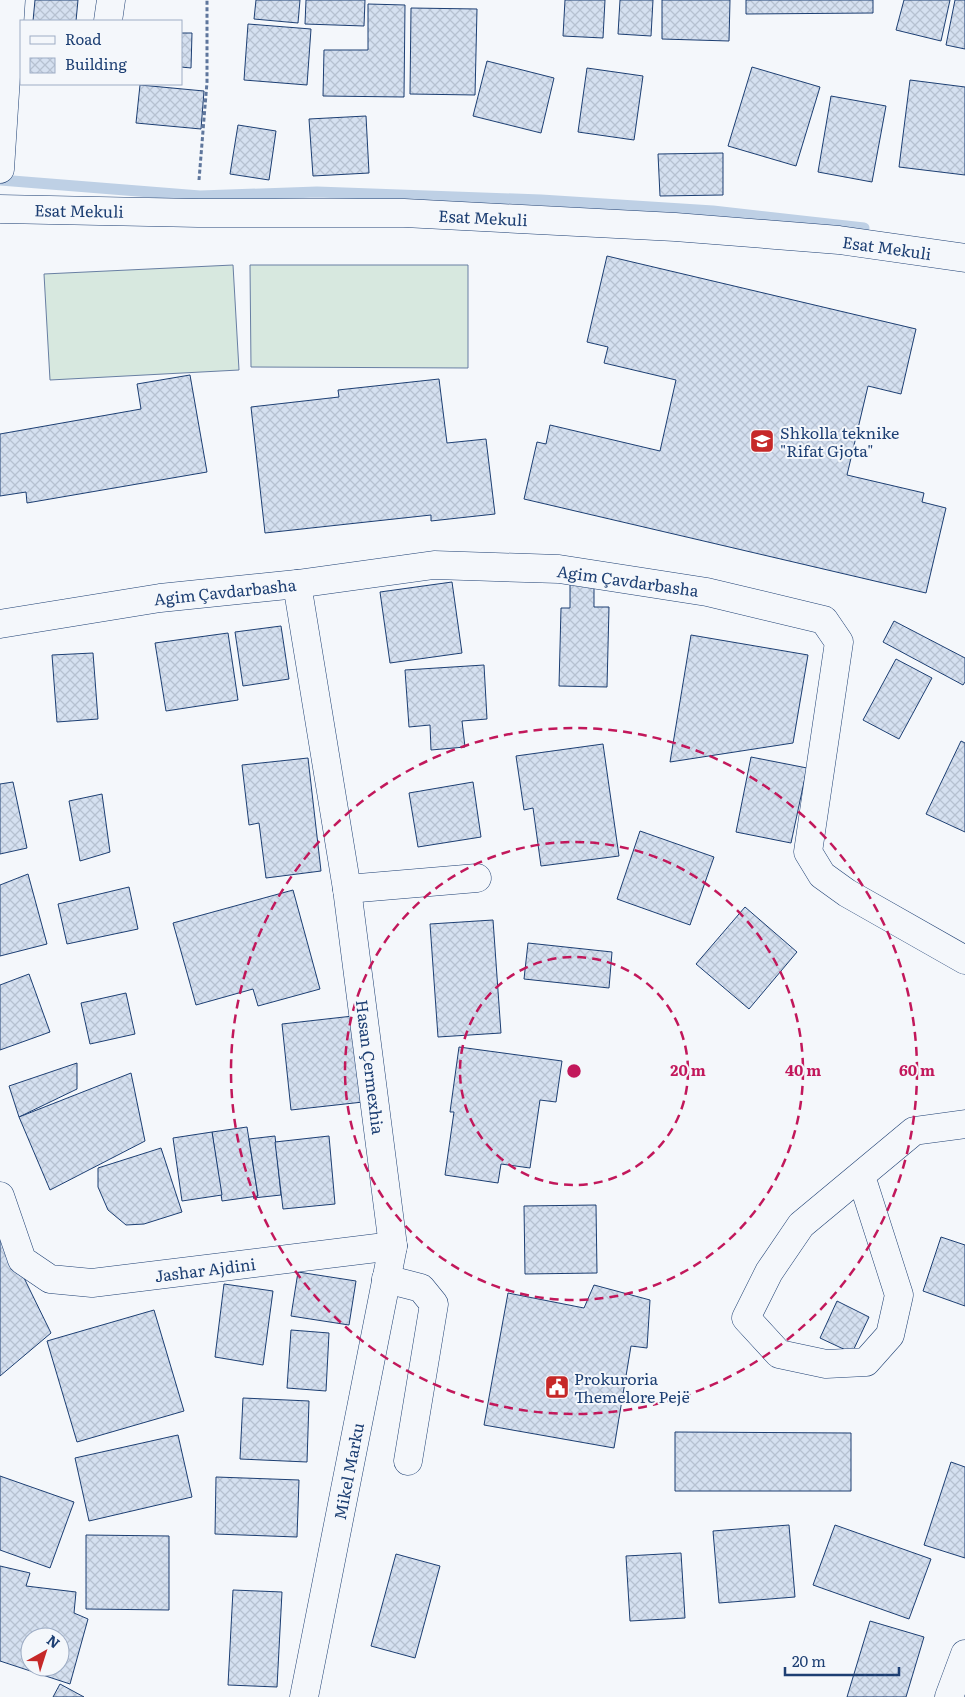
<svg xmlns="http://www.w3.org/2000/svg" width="965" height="1697" viewBox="0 0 965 1697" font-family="Literata,serif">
<defs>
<pattern id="building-cross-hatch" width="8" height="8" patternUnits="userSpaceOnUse" patternTransform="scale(1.25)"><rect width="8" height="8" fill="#d5e0f0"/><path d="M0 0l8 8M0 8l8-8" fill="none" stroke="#b6c1d1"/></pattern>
</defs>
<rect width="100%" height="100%" fill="#f4f7fb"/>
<g fill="#d7e8df" stroke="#687fa3">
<polygon points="233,265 239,370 50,380 44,274"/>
<polygon points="250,265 468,265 468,368 251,367"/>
</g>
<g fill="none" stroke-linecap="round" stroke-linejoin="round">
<polyline stroke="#bed0e5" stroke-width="11" points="0,180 200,196 317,192 541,200 713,211 864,228"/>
</g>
<g fill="url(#building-cross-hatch)" stroke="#1d3f73" fill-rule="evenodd">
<polygon points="35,0 78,0 76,21 33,21"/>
<polygon points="256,0 300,0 298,23 254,19"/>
<polygon points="306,0 365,0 364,26 305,24"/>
<polygon points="565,0 605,0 603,38 563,36"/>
<polygon points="620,0 653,0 651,36 618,34"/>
<polygon points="662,0 730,0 729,41 662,39"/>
<polygon points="746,0 873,0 873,13 746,14"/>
<polygon points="904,0 950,0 941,41 896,30"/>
<polygon points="955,0 965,0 965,49 946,45"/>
<polygon points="368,4 405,5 404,97 323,96 324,50 368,50"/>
<polygon points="411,8 477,9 475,95 410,94"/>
<polygon points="248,24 311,29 307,85 244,80"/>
<polygon points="181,33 192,33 191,68 181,67"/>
<polygon points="487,61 554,78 541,133 473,116"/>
<polygon points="752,67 820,87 796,166 728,146"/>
<polygon points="587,68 643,76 634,140 578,132"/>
<polygon points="910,80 965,87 965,175 899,167"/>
<polygon points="140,85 204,91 201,129 136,123"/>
<polygon points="831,96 886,106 872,182 818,172"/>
<polygon points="366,116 369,173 313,176 309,119"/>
<polygon points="238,125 276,131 269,180 230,174"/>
<polygon points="723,153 723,195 660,196 658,154"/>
<polygon points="607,256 916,329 901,394 868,386 847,475 924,493 922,502 946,508 926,593 524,499 537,442 546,444 550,425 660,451 676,380 604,363 608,347 587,342"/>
<polygon points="190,375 207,472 27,503 26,492 0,496 0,434 141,409 137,384"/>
<polygon points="439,379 447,443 486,439 495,514 431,521 431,515 265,533 251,407 339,397 338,390"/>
<polygon points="452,582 462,653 390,663 380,592"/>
<polygon points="570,584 594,585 594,607 609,607 607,687 559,686 561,608 570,608"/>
<polygon points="894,621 965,658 965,682 963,685 883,642"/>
<polygon points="281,626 289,679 243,686 235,632"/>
<polygon points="228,633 238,700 166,711 155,643"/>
<polygon points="691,635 808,655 793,743 670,762"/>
<polygon points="93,653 98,719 57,722 52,655"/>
<polygon points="896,659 932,678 899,739 863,720"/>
<polygon points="484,665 487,719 462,721 465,747 431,750 430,725 409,727 405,670"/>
<polygon points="961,741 965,743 965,832 926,814"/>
<polygon points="603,744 619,856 541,866 533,808 524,810 516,756"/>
<polygon points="751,757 807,768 791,843 736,832"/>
<polygon points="308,758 321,871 266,878 259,823 249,825 242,765"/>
<polygon points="13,782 27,848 0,854 0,784"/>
<polygon points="473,782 481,837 418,847 409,793"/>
<polygon points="102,794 110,852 80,861 69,801"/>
<polygon points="640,831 714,857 690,925 617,899"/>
<polygon points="28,874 47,944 0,956 0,885"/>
<polygon points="129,887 138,929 67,944 58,904"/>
<polygon points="293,890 320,989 258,1006 253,989 196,1005 173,923"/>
<polygon points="745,907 797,952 749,1009 696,964"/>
<polygon points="493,920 501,1033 438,1037 430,924"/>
<polygon points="528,943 612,952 609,988 524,979"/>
<polygon points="29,974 50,1032 0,1050 0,985"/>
<polygon points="126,993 135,1034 90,1044 81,1003"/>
<polygon points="353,1016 363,1102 291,1110 282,1024"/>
<polygon points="459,1047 562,1061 556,1102 540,1100 530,1168 501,1164 498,1183 445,1175 454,1112 450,1112"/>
<polygon points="77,1063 77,1089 19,1117 9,1086"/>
<polygon points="131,1073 145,1141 50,1190 19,1117"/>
<polygon points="247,1127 258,1196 222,1201 212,1132"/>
<polygon points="212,1132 222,1195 182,1201 173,1138"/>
<polygon points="275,1136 281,1195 253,1198 258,1196 249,1139"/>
<polygon points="329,1136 335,1204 283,1209 275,1142"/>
<polygon points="161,1148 182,1212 144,1224 126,1225 108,1210 98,1187 98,1168"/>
<polygon points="596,1205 597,1273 525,1274 524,1206"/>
<polygon points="3,1235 51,1333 0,1376 0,1237"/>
<polygon points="941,1237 965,1245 965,1306 923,1291"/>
<polygon points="298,1272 356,1281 349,1325 291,1316"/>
<polygon points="224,1284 273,1291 263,1365 215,1357"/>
<polygon points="594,1285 650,1300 647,1348 631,1346 614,1448 484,1425 508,1293 584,1308"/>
<polygon points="837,1301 869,1317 852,1353 820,1338"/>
<polygon points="154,1310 184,1411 77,1442 47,1341"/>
<polygon points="291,1330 329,1333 326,1391 287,1388"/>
<polygon points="243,1398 309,1401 307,1462 240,1459"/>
<polygon points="675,1432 851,1433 851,1491 675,1491"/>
<polygon points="178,1435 192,1497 89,1521 75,1458"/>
<polygon points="951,1462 965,1467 965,1558 924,1545"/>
<polygon points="0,1476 74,1502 50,1568 0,1550"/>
<polygon points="216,1477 299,1480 297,1537 215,1534"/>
<polygon points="789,1525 795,1597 719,1603 713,1531"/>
<polygon points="835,1525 931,1559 909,1619 813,1585"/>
<polygon points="86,1535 169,1536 169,1610 86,1609"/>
<polygon points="681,1553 685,1618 630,1621 626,1556"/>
<polygon points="396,1554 440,1566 415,1658 371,1646"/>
<path d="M 0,1566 L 30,1573 L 26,1586 L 76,1592 L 74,1613 L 88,1619 L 70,1684 L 0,1661 ZM 30,1637 L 60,1637 L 60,1667 L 30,1667 Z"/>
<polygon points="233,1590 282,1592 277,1687 228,1685"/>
<polygon points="870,1621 924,1637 906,1697 847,1697"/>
<polygon points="60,1684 84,1697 53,1697"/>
</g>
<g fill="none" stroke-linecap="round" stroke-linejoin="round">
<defs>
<g id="minor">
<polyline points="108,21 111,0"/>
<polyline points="0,169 11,0"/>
<polyline points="0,209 198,213 404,213 675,227 839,240 965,258"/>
<polyline points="297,584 347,889 393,1246 304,1697"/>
<polyline points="0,624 160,598 297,584 434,565 559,569 707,592 824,620 839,642 808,852 822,875 847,893 965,960"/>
<polyline points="347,889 477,878"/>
<polyline points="861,1176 899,1295 890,1335 866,1362 826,1364 779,1354 746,1318 769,1272 801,1225 914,1131 965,1124"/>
<polyline points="0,1196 22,1260 50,1279 92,1283 393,1246"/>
<polyline points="386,1279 421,1288 434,1304 408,1461"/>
<polyline points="949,1697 965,1654"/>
</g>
</defs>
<use href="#minor" stroke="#1d3f73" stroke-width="29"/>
<polyline stroke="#5e769c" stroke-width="3" stroke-dasharray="4 2.5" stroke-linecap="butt" points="199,180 207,82 207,0"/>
<use href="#minor" stroke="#f4f7fb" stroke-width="28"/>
</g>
<g fill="none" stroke="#c2185b" stroke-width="2.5" stroke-dasharray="9 6">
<circle cx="574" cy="1071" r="114"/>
<circle cx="574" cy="1071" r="229"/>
<circle cx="574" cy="1071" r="343"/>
</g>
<defs>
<symbol id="school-square" viewBox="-11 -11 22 22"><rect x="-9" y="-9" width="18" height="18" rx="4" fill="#c62828" stroke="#f4f7fb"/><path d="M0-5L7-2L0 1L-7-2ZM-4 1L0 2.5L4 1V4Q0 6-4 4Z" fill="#fff"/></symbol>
<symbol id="civic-square" viewBox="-11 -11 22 22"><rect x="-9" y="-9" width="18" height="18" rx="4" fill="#c62828" stroke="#f4f7fb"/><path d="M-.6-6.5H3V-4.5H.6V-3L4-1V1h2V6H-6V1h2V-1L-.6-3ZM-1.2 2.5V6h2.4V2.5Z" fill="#fff"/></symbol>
</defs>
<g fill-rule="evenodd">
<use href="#school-square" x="748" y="427" width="28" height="28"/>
<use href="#civic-square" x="543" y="1373" width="28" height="28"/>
</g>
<g text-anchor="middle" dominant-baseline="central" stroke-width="4" stroke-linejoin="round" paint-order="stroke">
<g font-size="16" fill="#1d3f73" stroke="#f4f7fb">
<text transform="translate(79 210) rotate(1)">Esat Mekuli</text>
<text transform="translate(483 217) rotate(3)">Esat Mekuli</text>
<text transform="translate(887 247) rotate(8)">Esat Mekuli</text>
<text transform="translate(628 580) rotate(8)">Agim Çavdarbasha</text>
<text transform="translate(225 591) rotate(-6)">Agim Çavdarbasha</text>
<text transform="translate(371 1067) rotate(83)">Hasan Çermexhia</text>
<text transform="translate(205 1269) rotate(-7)">Jashar Ajdini</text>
<text transform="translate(348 1471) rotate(-79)">Mikel Marku</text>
</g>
<g font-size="16" fill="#1d3f73" stroke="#f4f7fb" text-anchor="start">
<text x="780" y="432">Shkolla teknike<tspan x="780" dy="18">"Rifat Gjota"</tspan></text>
<text x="574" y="1378">Prokuroria<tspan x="574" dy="18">Themelore Pejë</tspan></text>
</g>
</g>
<circle cx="574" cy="1071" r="8" fill="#c2185b" stroke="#f4f7fb" stroke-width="2.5"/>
<g font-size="15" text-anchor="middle" font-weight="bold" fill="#c2185b" stroke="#f4f7fb" stroke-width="4" stroke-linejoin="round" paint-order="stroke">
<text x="688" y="1076">20 m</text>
<text x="803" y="1076">40 m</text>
<text x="917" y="1076">60 m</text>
</g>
<rect x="20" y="20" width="162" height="65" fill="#f4f7fb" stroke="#9eadc5"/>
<rect x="30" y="36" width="25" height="8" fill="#f4f7fb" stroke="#9eadc5"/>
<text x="65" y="45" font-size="15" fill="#1d3f73">Road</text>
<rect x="30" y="58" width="25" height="15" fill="url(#building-cross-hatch)" stroke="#9eadc5"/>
<text x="65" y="70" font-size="15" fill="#1d3f73">Building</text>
<g transform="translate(45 1652) rotate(39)"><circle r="24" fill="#f4f7fb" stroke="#9eadc5"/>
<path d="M0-4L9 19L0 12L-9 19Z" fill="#c62828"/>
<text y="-8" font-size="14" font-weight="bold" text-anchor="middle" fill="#1d3f73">N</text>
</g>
<path d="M785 1667v8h114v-8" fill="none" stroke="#1d3f73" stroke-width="2.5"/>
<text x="792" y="1667" font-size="15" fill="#1d3f73" stroke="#f4f7fb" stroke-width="4" paint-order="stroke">20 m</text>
</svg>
